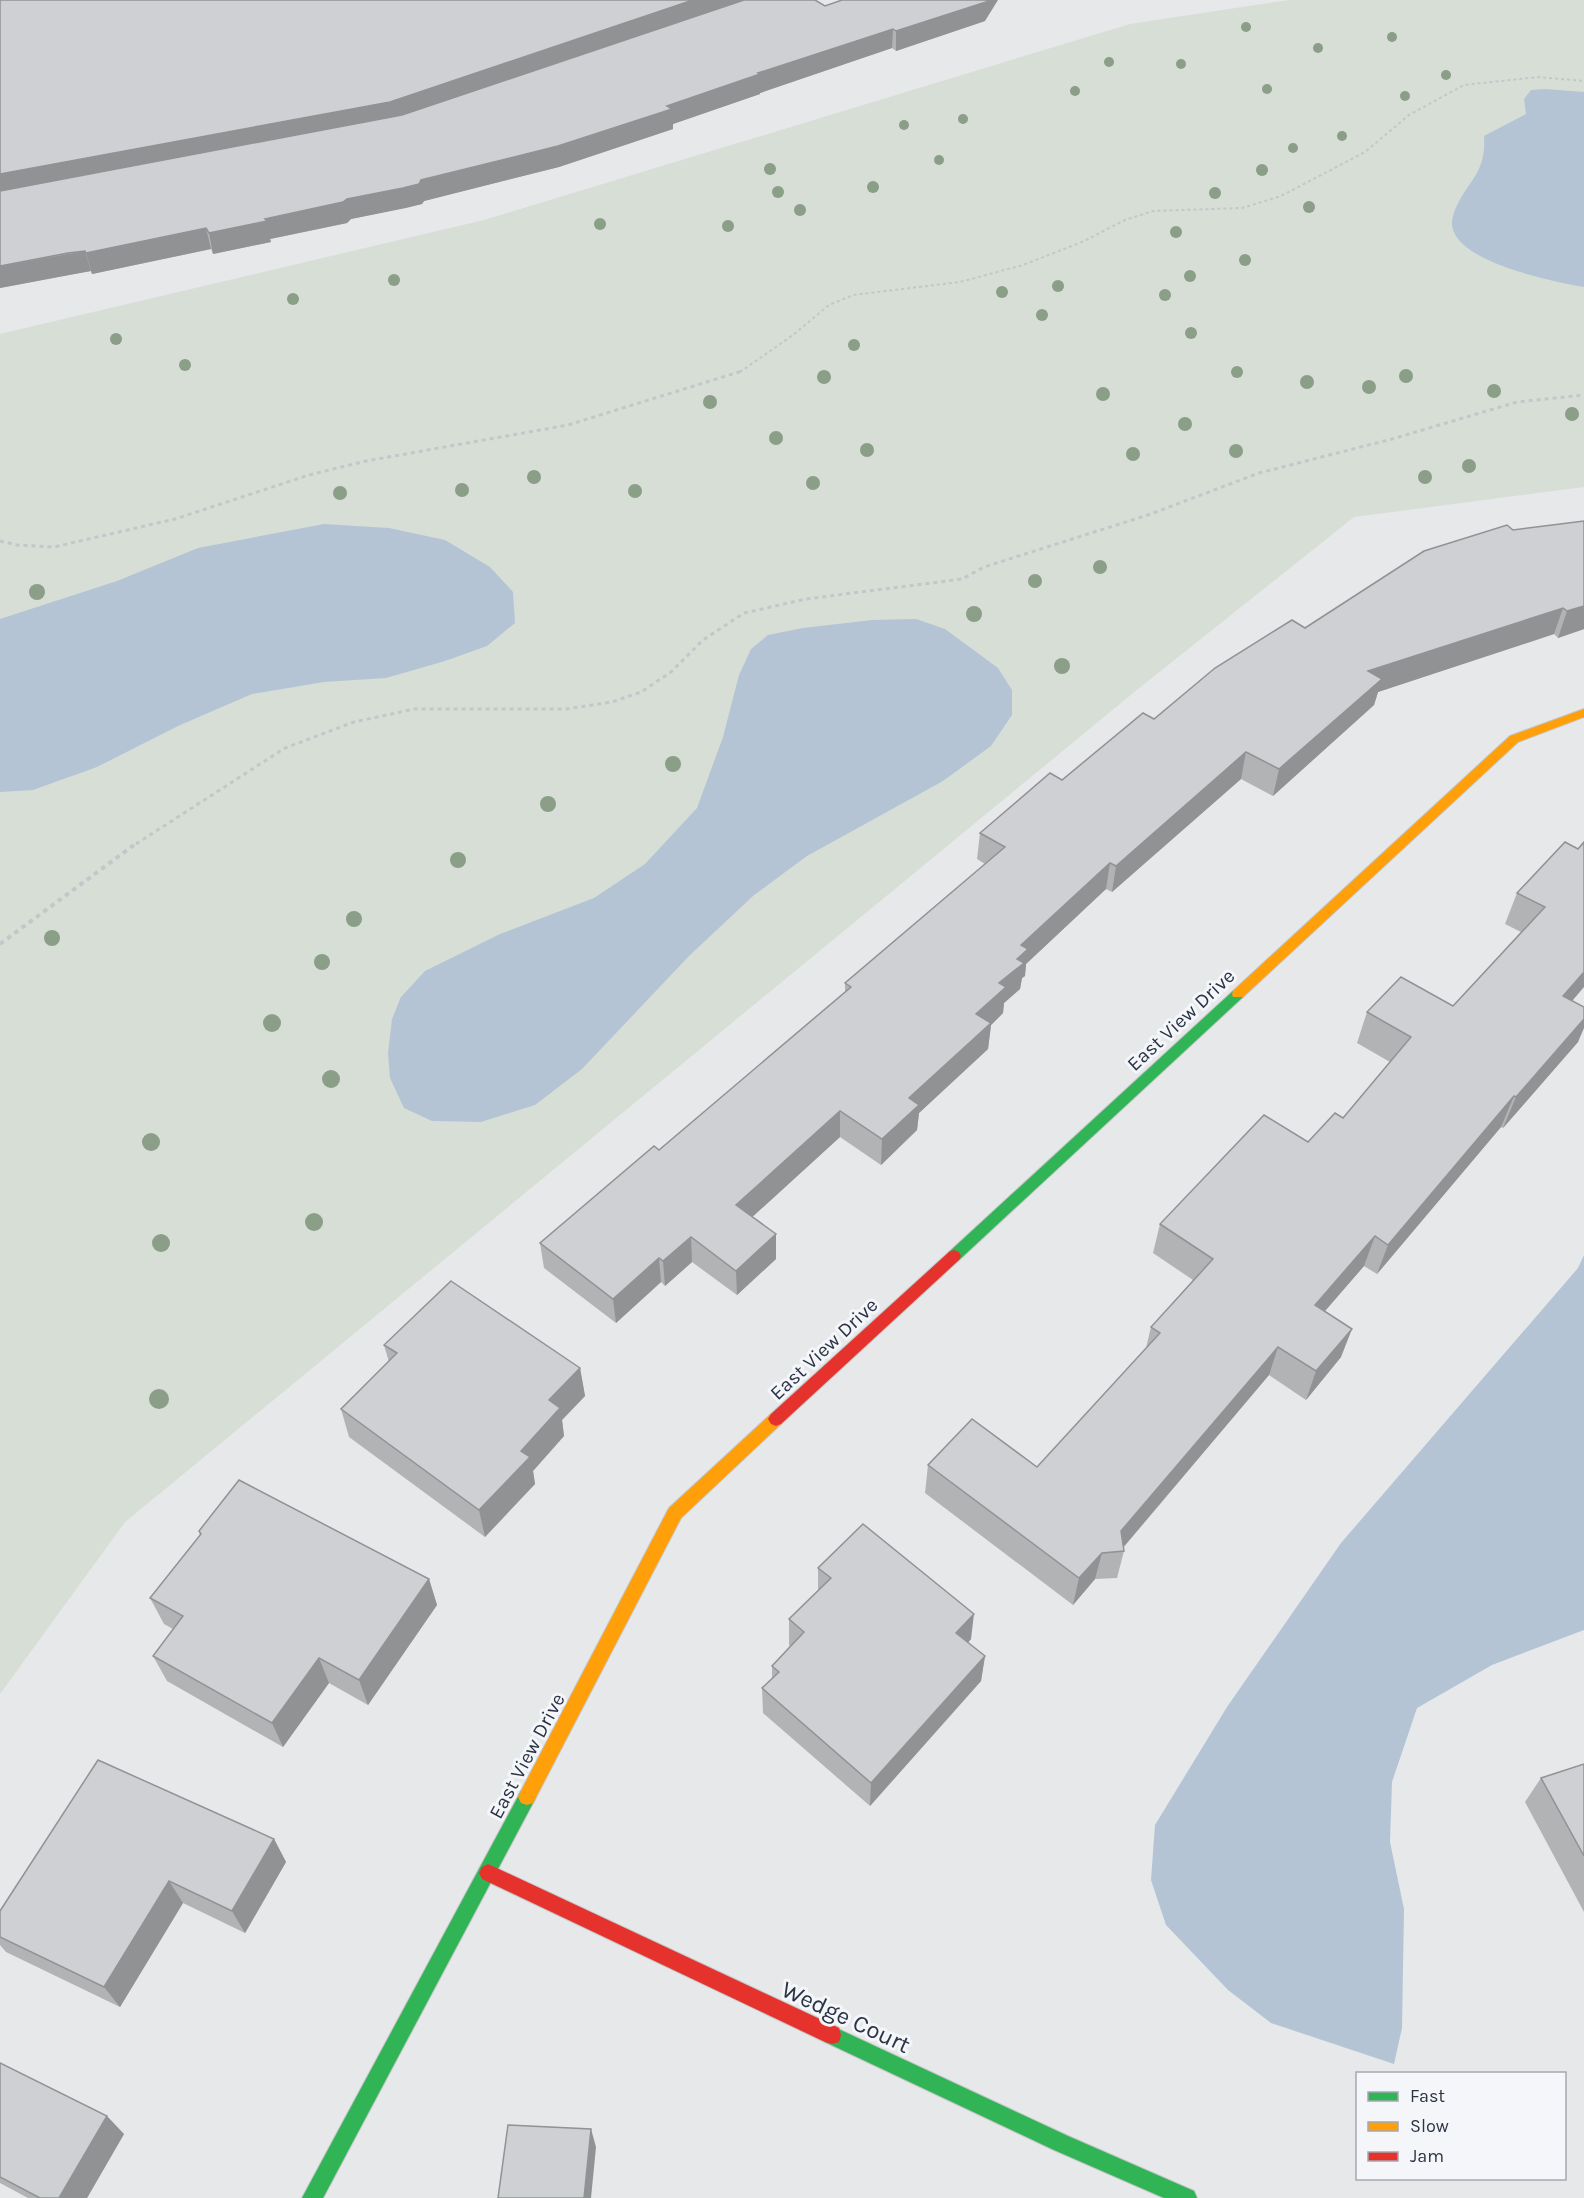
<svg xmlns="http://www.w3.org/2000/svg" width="1584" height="2198" viewBox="0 0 1584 2198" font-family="Karla,sans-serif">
<rect width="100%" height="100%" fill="#e6e8ea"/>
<polygon fill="#d6ded6" points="1289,0 1584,0 1584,487 1354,517 1138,689 125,1522 0,1694 0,334 484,220 1130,24"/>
<g fill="#b4c4d5">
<path d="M 1545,89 L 1584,92 L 1584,287 C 1555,282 1440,260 1453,216 C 1463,183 1487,177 1484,136 L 1526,114 L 1524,99 L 1531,90 Z"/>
<polygon points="324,524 389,528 445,540 490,567 513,592 515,623 487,646 445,661 386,678 324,682 252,694 178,726 97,767 33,790 0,792 0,619 117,581 198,548"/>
<polygon points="916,619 945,629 998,668 1012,690 1012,715 991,746 943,781 807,856 753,896 689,956 582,1069 535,1105 481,1122 432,1121 404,1108 390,1078 388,1053 392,1019 401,997 425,971 500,934 594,898 645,864 697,808 723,737 739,675 751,649 768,635 803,628 872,620"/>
<polygon points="1584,1255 1584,1630 1492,1665 1417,1708 1392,1782 1390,1842 1404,1909 1402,2028 1394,2064 1271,2023 1228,1990 1166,1925 1151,1880 1155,1825 1227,1707 1341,1543 1578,1268"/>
</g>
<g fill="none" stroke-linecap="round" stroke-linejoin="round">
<defs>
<g id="fast">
<polygon points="1238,989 1244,994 1243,997 959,1260 954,1262 949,1260 947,1256 949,1252 1233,991"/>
<polygon points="527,1789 533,1791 536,1797 533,1803 323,2198 302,2198 521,1791"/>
<polygon points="832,2026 1068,2136 1194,2191 1197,2198 1164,2198 1054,2150 825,2042 823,2035 825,2028"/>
</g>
<g id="slow">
<polygon points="1584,709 1584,717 1518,742 1243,997 1233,997 1232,994 1233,991 1510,736"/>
<polygon points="776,1412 781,1414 784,1419 781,1424 681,1518 533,1803 527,1805 521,1803 518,1797 521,1791 669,1508 771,1414"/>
</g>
<g id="jam">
<polygon points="954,1250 959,1252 961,1256 959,1260 781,1424 776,1426 771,1424 768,1419 771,1414 949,1252"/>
<polygon points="488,1864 839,2028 841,2035 839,2042 832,2044 825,2042 482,1879 479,1873 482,1867"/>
</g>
</defs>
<use href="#fast" stroke="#c4c6c8" stroke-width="2"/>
<use href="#slow" stroke="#c4c6c8" stroke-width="2"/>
<use href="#jam" stroke="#c4c6c8" stroke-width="2"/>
<polyline stroke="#c5c6ca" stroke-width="2" stroke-dasharray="3 3" stroke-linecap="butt" points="740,372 793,335 829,305 853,295 960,282 1023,265 1082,242 1125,220 1153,211 1242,208 1281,196 1365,152 1409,115 1464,85 1538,77 1584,81"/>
<g stroke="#c5c6ca" stroke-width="3" stroke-dasharray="4 4" stroke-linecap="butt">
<polyline points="0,541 17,545 54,547 175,519 309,475 366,461 568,425 742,371"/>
<polyline points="136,844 285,748 354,722 414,709 566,709 612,702 641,692 671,672 703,640 744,613 806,599 962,579 984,567 1148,515 1259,473 1392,439 1517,402 1584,395"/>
</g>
<polyline stroke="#c5c6ca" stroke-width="4" stroke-dasharray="4.5 4.5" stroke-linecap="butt" points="0,944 138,842"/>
<use href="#fast" fill="#30b455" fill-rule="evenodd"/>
<use href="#slow" fill="#ff9f0a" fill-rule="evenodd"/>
<use href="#jam" fill="#e5322d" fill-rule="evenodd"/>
</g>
<g fill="#8a9e88">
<circle cx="1246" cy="27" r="5"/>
<circle cx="1392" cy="37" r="5"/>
<circle cx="1318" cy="48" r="5"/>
<circle cx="1109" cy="62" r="5"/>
<circle cx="1181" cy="64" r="5"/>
<circle cx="1446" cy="75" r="5"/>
<circle cx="1267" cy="89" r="5"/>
<circle cx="1075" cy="91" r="5"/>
<circle cx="1405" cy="96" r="5"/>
<circle cx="963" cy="119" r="5"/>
<circle cx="904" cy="125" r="5"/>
<circle cx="1342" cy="136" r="5"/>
<circle cx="1293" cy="148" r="5"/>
<circle cx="939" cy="160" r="5"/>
<circle cx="770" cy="169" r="6"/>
<circle cx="1262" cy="170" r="6"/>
<circle cx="873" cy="187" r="6"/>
<circle cx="778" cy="192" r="6"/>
<circle cx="1215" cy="193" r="6"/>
<circle cx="1309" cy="207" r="6"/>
<circle cx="800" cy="210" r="6"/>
<circle cx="600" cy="224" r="6"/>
<circle cx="728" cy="226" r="6"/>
<circle cx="1176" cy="232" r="6"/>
<circle cx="1245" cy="260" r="6"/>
<circle cx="1190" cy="276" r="6"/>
<circle cx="394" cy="280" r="6"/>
<circle cx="1058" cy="286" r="6"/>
<circle cx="1002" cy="292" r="6"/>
<circle cx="1165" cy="295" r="6"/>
<circle cx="293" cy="299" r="6"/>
<circle cx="1042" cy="315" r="6"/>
<circle cx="1191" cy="333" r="6"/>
<circle cx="116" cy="339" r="6"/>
<circle cx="854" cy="345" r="6"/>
<circle cx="185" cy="365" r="6"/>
<circle cx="1237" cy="372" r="6"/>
<circle cx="1406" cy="376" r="7"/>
<circle cx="824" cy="377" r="7"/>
<circle cx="1307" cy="382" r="7"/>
<circle cx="1369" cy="387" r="7"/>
<circle cx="1494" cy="391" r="7"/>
<circle cx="1103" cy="394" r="7"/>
<circle cx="710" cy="402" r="7"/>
<circle cx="1572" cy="414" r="7"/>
<circle cx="1185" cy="424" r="7"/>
<circle cx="776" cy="438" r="7"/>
<circle cx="867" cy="450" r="7"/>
<circle cx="1236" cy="451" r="7"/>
<circle cx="1133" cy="454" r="7"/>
<circle cx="1469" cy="466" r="7"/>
<circle cx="534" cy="477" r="7"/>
<circle cx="1425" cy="477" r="7"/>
<circle cx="813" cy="483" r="7"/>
<circle cx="462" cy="490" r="7"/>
<circle cx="635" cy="491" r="7"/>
<circle cx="340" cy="493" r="7"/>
<circle cx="1100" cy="567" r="7"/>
<circle cx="1035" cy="581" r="7"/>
<circle cx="37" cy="592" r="8"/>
<circle cx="974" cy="614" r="8"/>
<circle cx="1062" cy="666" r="8"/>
<circle cx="673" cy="764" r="8"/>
<circle cx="548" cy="804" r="8"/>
<circle cx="458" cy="860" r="8"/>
<circle cx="354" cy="919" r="8"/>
<circle cx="52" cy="938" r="8"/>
<circle cx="322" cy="962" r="8"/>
<circle cx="272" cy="1023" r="9"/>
<circle cx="331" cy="1079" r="9"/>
<circle cx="151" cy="1142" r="9"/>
<circle cx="314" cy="1222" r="9"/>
<circle cx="161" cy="1243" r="9"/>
<circle cx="159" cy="1399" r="10"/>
</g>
<g fill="#b1b3b5">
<polygon points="0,0 825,6 985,21 896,51 892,48 760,93 760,94 673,124 673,129 559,167 424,201 422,204 351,219 347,223 270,239 271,242 213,254 211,249 92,274 91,271 73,274 0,288"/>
<polygon points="1584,521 1584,629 1558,638 1554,634 1378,692 1374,705 1273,796 1241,779 1112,892 1106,889 1026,964 1025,976 1022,978 1020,989 1004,1003 1003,1013 991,1025 988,1049 919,1113 917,1130 881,1165 840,1137 752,1217 776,1259 737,1295 692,1262 665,1286 661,1282 616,1323 544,1268 540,1243 659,1150 845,992 845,983 985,864 977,859 980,833 1154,719 1305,628 1513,530"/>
<polygon points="1565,842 1572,1001 1578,1042 1503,1128 1501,1127 1377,1274 1364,1266 1325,1311 1341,1357 1306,1400 1269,1375 1123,1548 1124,1551 1117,1578 1095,1579 1073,1605 925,1493 928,1465 1037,1467 1146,1348 1151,1327 1193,1280 1153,1253 1160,1224 1308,1142 1343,1118 1390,1062 1357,1043 1367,1012 1453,1006 1521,932 1505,924 1517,893"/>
<polygon points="384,1345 580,1368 585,1396 562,1420 564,1436 533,1471 535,1484 485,1537 349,1437 341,1409 389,1362"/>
<polygon points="199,1531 429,1579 437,1605 368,1705 329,1683 283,1747 167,1681 153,1656 173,1629 164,1624 150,1598 200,1535"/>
<polygon points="818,1568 971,1639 968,1643 985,1656 981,1681 870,1806 763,1713 762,1688 772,1679 772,1666 790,1646 789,1645 789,1619 818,1591"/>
<polygon points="1584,1764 1584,1912 1525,1802 1541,1778"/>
<polygon points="274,1839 286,1862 245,1933 183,1903 120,2007 6,1952 0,1945 0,1911"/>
<polygon points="0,2063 124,2134 87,2198 28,2198 0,2183"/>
</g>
<g fill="#909294">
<polygon points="693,0 750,0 392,122 0,196 0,174"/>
<polygon points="988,0 998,0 985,21 896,51 896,31"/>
<polygon points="893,29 892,48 760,93 760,94 673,124 673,129 559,167 424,201 422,204 406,208 351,219 347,223 270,239 271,242 213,254 209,233 421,180 667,106 758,73"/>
<polygon points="206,228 211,249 92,274 86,253"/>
<polygon points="85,251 91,271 0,288 0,266"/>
<polygon points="1584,606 1584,629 1558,638 1567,611"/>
<polygon points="1563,608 1554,634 1378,692 1374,705 1273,796 1279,769 1368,671"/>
<polygon points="1246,752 1241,779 1112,892 1116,866"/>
<polygon points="1110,863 1106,889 1026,964 1025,976 1022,978 1020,989 1004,1003 1003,1013 991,1025 988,1049 919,1113 917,1130 881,1165 882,1139 909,1098 976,1014 999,983 1017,959 1021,945"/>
<polygon points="1584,972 1584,987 1550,1027 1563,996"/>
<polygon points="1584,1019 1584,1028 1578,1042 1503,1128 1516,1097"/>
<polygon points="1514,1096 1501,1127 1377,1274 1388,1245"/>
<polygon points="840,1111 840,1137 737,1231 736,1205"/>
<polygon points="776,1234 776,1259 737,1295 736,1271"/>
<polygon points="1375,1236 1364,1266 1305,1334 1315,1305"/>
<polygon points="691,1237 692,1262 665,1286 663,1261"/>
<polygon points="659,1258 661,1282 616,1323 613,1299"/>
<polygon points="1352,1329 1341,1357 1306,1400 1316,1371"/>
<polygon points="1278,1347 1269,1375 1120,1551 1121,1531"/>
<polygon points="580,1368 585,1396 562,1420 564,1436 533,1471 535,1484 485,1537 479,1510 521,1451 549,1400"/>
<polygon points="1102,1553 1095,1579 1073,1605 1079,1578"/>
<polygon points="429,1579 437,1605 368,1705 359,1680"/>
<polygon points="974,1614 971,1639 953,1659 956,1633"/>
<polygon points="985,1656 981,1681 870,1806 871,1783"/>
<polygon points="319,1658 329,1683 283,1747 272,1723"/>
<polygon points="274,1839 286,1862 245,1933 232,1911"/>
<polygon points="169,1881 183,1903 120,2007 104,1987"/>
<polygon points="107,2116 124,2134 87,2198 59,2198"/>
<polygon points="591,2129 596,2147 591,2198 584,2198"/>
</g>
<g fill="#ced0d3" stroke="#909294" stroke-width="1.5">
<polygon points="0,0 693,0 390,102 0,174"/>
<polygon points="744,0 815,0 825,6 842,0 988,0 986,2 896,31 893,29 758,73 760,74 667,106 672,109 558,146 421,180 419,184 403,188 347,199 343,202 265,219 267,221 209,233 206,228 86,253 85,251 68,253 0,266 0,191 402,115"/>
<polygon points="1584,521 1584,606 1567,611 1563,608 1368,671 1382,679 1279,769 1246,752 1116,866 1110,863 1021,945 1028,949 1017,959 1024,963 999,983 1006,987 976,1014 991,1023 909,1098 919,1105 882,1139 840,1111 736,1205 776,1234 736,1271 691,1237 663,1261 659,1258 613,1299 540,1243 654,1146 659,1150 851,987 845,983 1005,847 980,833 1050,773 1062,780 1143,713 1154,719 1215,668 1292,620 1305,628 1424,551 1507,525 1513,530"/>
<polygon points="1565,842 1578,849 1584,842 1584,972 1563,996 1584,1007 1584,1019 1516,1097 1514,1096 1388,1245 1375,1236 1315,1305 1352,1329 1316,1371 1278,1347 1121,1531 1124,1551 1102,1553 1079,1578 928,1465 972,1419 1037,1467 1160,1333 1151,1327 1213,1259 1160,1224 1264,1115 1308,1142 1335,1113 1343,1118 1411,1037 1367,1012 1401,977 1453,1006 1545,907 1517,893"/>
<polygon points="451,1281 580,1368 549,1400 560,1408 521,1451 530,1457 479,1510 341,1409 397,1353 384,1345"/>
<polygon points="239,1480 429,1579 359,1680 319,1658 272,1723 153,1656 183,1616 150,1598 201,1534 199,1531"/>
<polygon points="863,1524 974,1614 956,1633 985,1656 871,1783 762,1688 779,1672 772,1666 804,1632 789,1619 831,1578 818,1568"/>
<polygon points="98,1760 274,1839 232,1911 169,1881 104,1987 0,1937 0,1911"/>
<polygon points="1584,1764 1584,1856 1541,1778"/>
<polygon points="0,2063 107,2116 59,2198 40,2198 0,2177"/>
<polygon points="508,2125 591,2129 584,2198 498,2198"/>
</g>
<g text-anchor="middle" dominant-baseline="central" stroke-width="6" stroke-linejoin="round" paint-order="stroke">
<g font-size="20" fill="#2b3445" stroke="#f4f6f9">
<text transform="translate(1181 1020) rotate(-43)">East View Drive</text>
<text transform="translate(824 1349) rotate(-43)">East View Drive</text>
<text transform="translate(527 1756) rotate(-62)">East View Drive</text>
</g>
<g font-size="24" fill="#2b3445" stroke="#f4f6f9">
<text transform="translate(846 2017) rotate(25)">Wedge Court</text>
</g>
</g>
<rect x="1356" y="2072" width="210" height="108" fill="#f4f6f9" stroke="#a4a8b1" stroke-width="1.5"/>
<rect x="1368" y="2092" width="30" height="9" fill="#30b455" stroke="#a4a8b1" stroke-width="1.5"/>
<text x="1410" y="2102" font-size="18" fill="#2b3445">Fast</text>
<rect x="1368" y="2122" width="30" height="9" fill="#ff9f0a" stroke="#a4a8b1" stroke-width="1.5"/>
<text x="1410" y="2132" font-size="18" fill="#2b3445">Slow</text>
<rect x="1368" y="2152" width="30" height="9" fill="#e5322d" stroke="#a4a8b1" stroke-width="1.5"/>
<text x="1410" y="2162" font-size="18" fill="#2b3445">Jam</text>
</svg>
